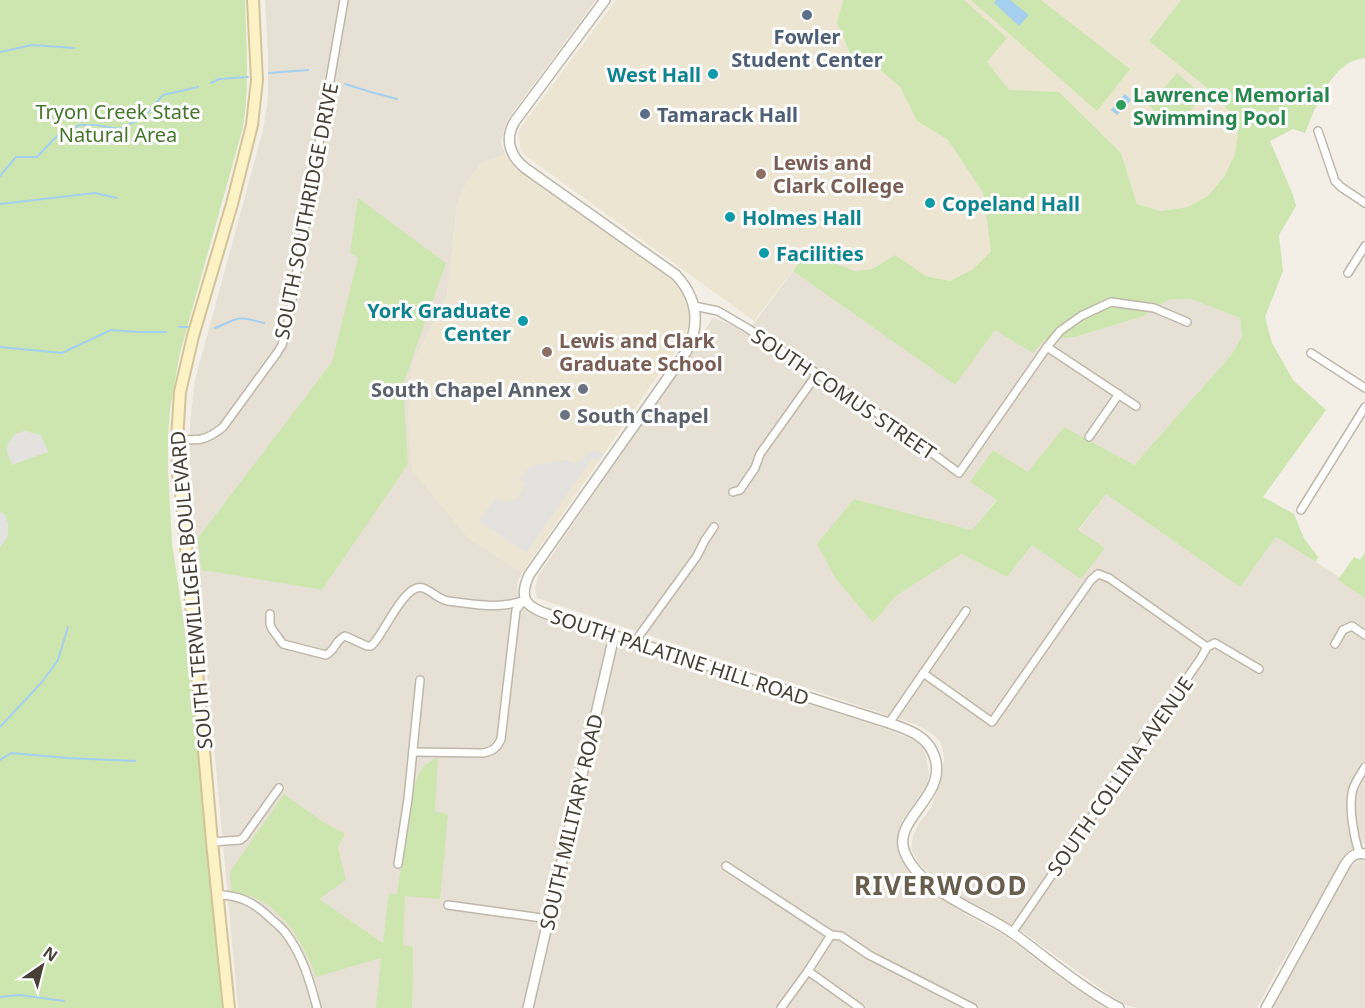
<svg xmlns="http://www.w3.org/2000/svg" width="1365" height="1008" viewBox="0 0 1365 1008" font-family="'Noto Sans',sans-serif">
<rect width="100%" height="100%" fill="#f3efe7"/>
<g fill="#e7e1d5">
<polygon points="265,0 596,0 508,119 505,126 501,142 505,155 482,162 457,204 447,296 412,364 466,536 522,573 517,583 518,598 523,607 540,618 637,646 886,729 914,740 922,747 926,755 929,775 926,787 903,819 899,830 898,850 901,858 910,870 914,876 941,898 967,915 1007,937 1070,985 1105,1008 238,1008 193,517 190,464 190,423 195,380 263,130 268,98 268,55"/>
<polygon points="793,271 955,384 995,329 1044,340 1075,337 1144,316 1168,300 1191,299 1240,318 1242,337 1231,355 1134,465 1028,472 993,450 997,499 972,530 854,499 873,623 896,596 961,554 1007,577 1032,545 1078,531 1106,494 1239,586 1276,537 1365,593 1365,842 1345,856 1274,976 1257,1008 1138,1008 1122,1004 1024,933 1005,922 971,905 930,875 919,863 911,849 913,836 919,823 931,808 942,775 944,757 941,743 934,735 917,725 537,598 535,589 538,576 713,318 734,326 746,334"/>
<polygon points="1361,859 1365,860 1365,1008 1272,1008 1350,867"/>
</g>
<g fill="#ece5d1">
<polygon points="616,0 843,0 837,23 856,67 878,68 900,87 917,121 948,140 983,193 991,251 973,269 950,281 926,276 895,255 872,269 855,271 807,252 754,321 526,156 521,150 518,134 521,127"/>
<polygon points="964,0 1181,0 1149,41 1216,95 1232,116 1238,134 1235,154 1224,177 1208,197 1188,207 1161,211 1137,204 1121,153 1059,92 1009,91 987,62 1006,38"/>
<polygon points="505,155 519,170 670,276 680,286 686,297 690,311 688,327 683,339 522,573 466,536 412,470 408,417 412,364 447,296 457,205 466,183 482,162"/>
</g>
<g fill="#cde6b0">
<path d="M 0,0 L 245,0 C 246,42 250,85 243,127 L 180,353 L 170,409 L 168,438 L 168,470 L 172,543 L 196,705 L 222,1008 L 0,1008 Z"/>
<path d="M 843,0 L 964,0 L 1007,38 L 987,62 L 1009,90 L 1059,92 L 1121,153 L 1137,204 L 1161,211 L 1188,207 L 1208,196 L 1224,177 L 1235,154 L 1238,134 L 1232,116 L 1216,95 L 1149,41 L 1181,0 L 1365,0 L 1365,58 C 1332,60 1316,107 1305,133 L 1293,129 L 1270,141 L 1293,195 L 1296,206 L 1279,235 L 1283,271 L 1265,317 L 1272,343 L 1293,380 L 1326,410 L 1263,497 L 1294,514 L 1304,538 L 1318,557 L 1316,562 L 1276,537 L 1240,587 L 1106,494 L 1078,530 L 1105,548 L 1081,579 L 1032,545 L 1007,577 L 961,554 L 896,596 L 873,623 L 836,579 L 817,544 L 854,499 L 972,530 L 997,500 L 970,482 L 993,450 L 1028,472 L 1064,427 L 1134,465 L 1231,355 L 1242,337 L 1240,318 L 1191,299 L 1168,300 L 1144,316 L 1075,337 L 1044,340 L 1033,353 L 995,330 L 955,385 L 793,271 L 807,252 L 855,271 L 872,269 L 895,255 L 926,276 L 950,281 L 973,269 L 991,251 L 983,193 L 948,140 L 917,121 L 900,87 L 878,68 L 856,67 L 837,23 Z"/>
<polygon points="971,0 1041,0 1130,69 1097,111"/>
<polygon points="1177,73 1203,96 1176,128 1149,106"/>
<polygon points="358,198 446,263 403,385 408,464 322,590 201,570 198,538 332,362 358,258 350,253"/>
<polygon points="1365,552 1365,598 1338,580 1354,557 1360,560"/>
<path d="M 438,757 L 435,812 L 448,814 L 440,899 L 405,896 L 403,945 L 413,947 L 412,1008 L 376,1008 L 381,958 L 316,977 C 305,945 285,910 252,897 C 246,894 240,895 234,893 L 231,889 L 230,872 L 284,794 L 323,822 L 345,834 L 338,847 L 346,880 L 319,899 L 383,943 L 389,893 L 397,894 L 412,793 C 417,775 421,765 438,757 Z"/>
</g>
<g fill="#e4e2de">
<polygon points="25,431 41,435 48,452 12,465 7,452 8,443 15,434"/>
<polygon points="590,451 597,451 603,454 599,461 595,458 592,458 526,553 479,521 496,497 502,503 519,498 525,482 520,480 525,471 530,468 536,465 562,460 568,460 575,464 581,460"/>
<polygon points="0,511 5,515 8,523 8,537 0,547"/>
</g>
<g fill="#a4cfef">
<polygon points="996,0 1010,0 1029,15 1019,26 994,3"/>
<polygon points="1125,94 1131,100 1117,115 1111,110"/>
</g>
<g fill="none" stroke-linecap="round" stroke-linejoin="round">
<g stroke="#a4cfef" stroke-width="2">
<polyline points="0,52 32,45 74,48"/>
<polyline points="269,73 308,70"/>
<polyline points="211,83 219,79 248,77"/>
<polyline points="345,84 371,92 397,99"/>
<polyline points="146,114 163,95 198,87"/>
<polyline points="0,176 16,157 37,157 58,135 80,125 96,125 120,129 138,120"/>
<polyline points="0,204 95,193 117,198"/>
<polyline points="179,327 192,327"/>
<path d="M 215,328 C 222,326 227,322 234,320 C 243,316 255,321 264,323"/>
<polyline points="0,347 62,353 111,330 140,332 166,332"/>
<polyline points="0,727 42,682 58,660 68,627"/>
<polyline points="0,760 11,753 67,758 135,761"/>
<polyline points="0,997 20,995 64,1001"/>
</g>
<defs>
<g id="minor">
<polyline points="1318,131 1335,181 1341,187 1365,203"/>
<polyline points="1348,273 1365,246"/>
<polyline points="694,306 718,311 747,328 885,418 959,473 1047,347 1060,331 1081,316 1111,302 1154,308 1187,322"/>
<polyline points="1047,347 1136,406"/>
<polyline points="1311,353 1365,388"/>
<polyline points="1089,437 1119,394"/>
<path d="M 177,439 C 198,441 206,441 223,427 L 277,353 L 282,345 L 287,328 L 344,0"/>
<polyline points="733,492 740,490 755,468 760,454 817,374"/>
<polyline points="1301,510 1365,407"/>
<path d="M 270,614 L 270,624 L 272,629 L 283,644 L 326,655 C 335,651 336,639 345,636 L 367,646 L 371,646 C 383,637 404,582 423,588 C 432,591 438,599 448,601 C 475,604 499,610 525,600"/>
<polyline points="637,642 639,636 697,556 705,540 714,527"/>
<polyline points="1335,644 1343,630 1352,626 1365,635"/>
<polyline points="1207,647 1215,643 1259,669"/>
<polyline points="923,673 992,722 1091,580 1098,574 1109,578 1207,647"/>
<polyline points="889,723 966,611"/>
<path d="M 413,752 L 483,753 C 493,751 497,748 501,739 L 516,610 L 523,601"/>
<polyline points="212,842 240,840 244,837 279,788"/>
<path d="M 1359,853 C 1354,837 1348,806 1353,789 C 1355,782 1361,774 1365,767"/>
<polyline points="398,864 408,799 420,680"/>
<polyline points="726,866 831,935 841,936 869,955 973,1008"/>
<path d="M 218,895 C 239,895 253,902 268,916 C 273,921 280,926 285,932 C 302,954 310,981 317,1008"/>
<polyline points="448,905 549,919"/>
<polyline points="1012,933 1201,658 1207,647"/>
<polyline points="808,971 860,1008"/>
<polyline points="781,1008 808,971 831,935"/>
</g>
<g id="tertiary">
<path d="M 605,0 L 515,121 C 504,139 510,156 525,168 L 676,275 C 697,298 701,324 686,352 L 529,575 C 518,600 526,607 550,615 L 889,723 C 910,730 931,737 936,762 C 943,799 891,821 905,853 C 921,892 982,911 1014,934 C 1048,959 1081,988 1119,1008"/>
<polyline points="528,1008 614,636"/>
<path d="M 1266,1008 L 1346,863 C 1351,856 1356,852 1365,854"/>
</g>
<polyline id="secondary" points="229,1008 212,842 182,501 178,474 177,439 180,392 193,336 232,204 252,125 257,80 253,0"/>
</defs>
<use href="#minor" stroke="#beb7a9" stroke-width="10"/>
<use href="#tertiary" stroke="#beb7a9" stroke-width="12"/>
<use href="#secondary" stroke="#d2c497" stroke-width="14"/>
<use href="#minor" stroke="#fff" stroke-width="7"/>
<use href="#tertiary" stroke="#fff" stroke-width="9"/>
<use href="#secondary" stroke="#fdf1c6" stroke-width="10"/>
</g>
<g fill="#5c6f8a" stroke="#fff" stroke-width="2">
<circle cx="807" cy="15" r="6"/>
<circle cx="645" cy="114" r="6"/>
</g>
<g fill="#0f9aa8" stroke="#fff" stroke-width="2">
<circle cx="713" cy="74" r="6"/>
<circle cx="930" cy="203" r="6"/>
<circle cx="730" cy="217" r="6"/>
<circle cx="764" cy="253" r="6"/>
<circle cx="523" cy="321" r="6"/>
</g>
<circle fill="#2e9e5b" stroke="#fff" stroke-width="2" cx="1121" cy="105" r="6"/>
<g fill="#8d6e63" stroke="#fff" stroke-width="2">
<circle cx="761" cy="174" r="6"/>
<circle cx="547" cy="352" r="6"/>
</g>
<g fill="#6b7280" stroke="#fff" stroke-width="2">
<circle cx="583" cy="389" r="6"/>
<circle cx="565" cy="415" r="6"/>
</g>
<g text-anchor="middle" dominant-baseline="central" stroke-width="6" stroke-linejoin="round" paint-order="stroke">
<g font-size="20" font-weight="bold" fill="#4e5e75" stroke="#fff">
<text x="807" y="36">Fowler<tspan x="807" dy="23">Student Center</tspan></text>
<text x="657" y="114" text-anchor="start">Tamarack Hall</text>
</g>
<g font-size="20" font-weight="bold" fill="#0d838f" stroke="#fff" text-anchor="start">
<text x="701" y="74" text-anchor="end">West Hall</text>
<text x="942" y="203">Copeland Hall</text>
<text x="742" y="217">Holmes Hall</text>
<text x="776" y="253">Facilities</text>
<text x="511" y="310" text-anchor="end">York Graduate<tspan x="511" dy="23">Center</tspan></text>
</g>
<g font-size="20" font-weight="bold" fill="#27864d" stroke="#fff" text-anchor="start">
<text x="1133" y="94">Lawrence Memorial<tspan x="1133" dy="23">Swimming Pool</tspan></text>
</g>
<g font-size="20" fill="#46762a" stroke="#fff">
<text x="118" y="111">Tryon Creek State<tspan x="118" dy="23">Natural Area</tspan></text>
</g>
<g font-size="20" font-weight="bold" fill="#785e54" stroke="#fff" text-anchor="start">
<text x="773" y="162">Lewis and<tspan x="773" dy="23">Clark College</tspan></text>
<text x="559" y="340">Lewis and Clark<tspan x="559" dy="23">Graduate School</tspan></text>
</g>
<g font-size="20" fill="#464036" stroke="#fff">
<text transform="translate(306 211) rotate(-79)">SOUTH SOUTHRIDGE DRIVE</text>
<text transform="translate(844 394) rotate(34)">SOUTH COMUS STREET</text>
<text transform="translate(191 590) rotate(-95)">SOUTH TERWILLIGER BOULEVARD</text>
<text transform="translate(680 657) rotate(18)">SOUTH PALATINE HILL ROAD</text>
<text transform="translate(1120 776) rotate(-55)">SOUTH COLLINA AVENUE</text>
<text transform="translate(571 822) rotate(-77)">SOUTH MILITARY ROAD</text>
</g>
<g font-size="20" font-weight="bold" fill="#5b616d" stroke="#fff" text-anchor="end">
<text x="571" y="389">South Chapel Annex</text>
<text x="577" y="415" text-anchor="start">South Chapel</text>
</g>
<g font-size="26" font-weight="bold" letter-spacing="1.5" fill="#685e4d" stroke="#fff">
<text x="941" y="885">RIVERWOOD</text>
</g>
</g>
<g transform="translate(42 966) rotate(35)" stroke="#ffffff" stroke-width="4.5" paint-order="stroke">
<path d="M0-4.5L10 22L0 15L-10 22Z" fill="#464036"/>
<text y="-9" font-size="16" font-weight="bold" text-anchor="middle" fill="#464036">N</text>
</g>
</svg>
